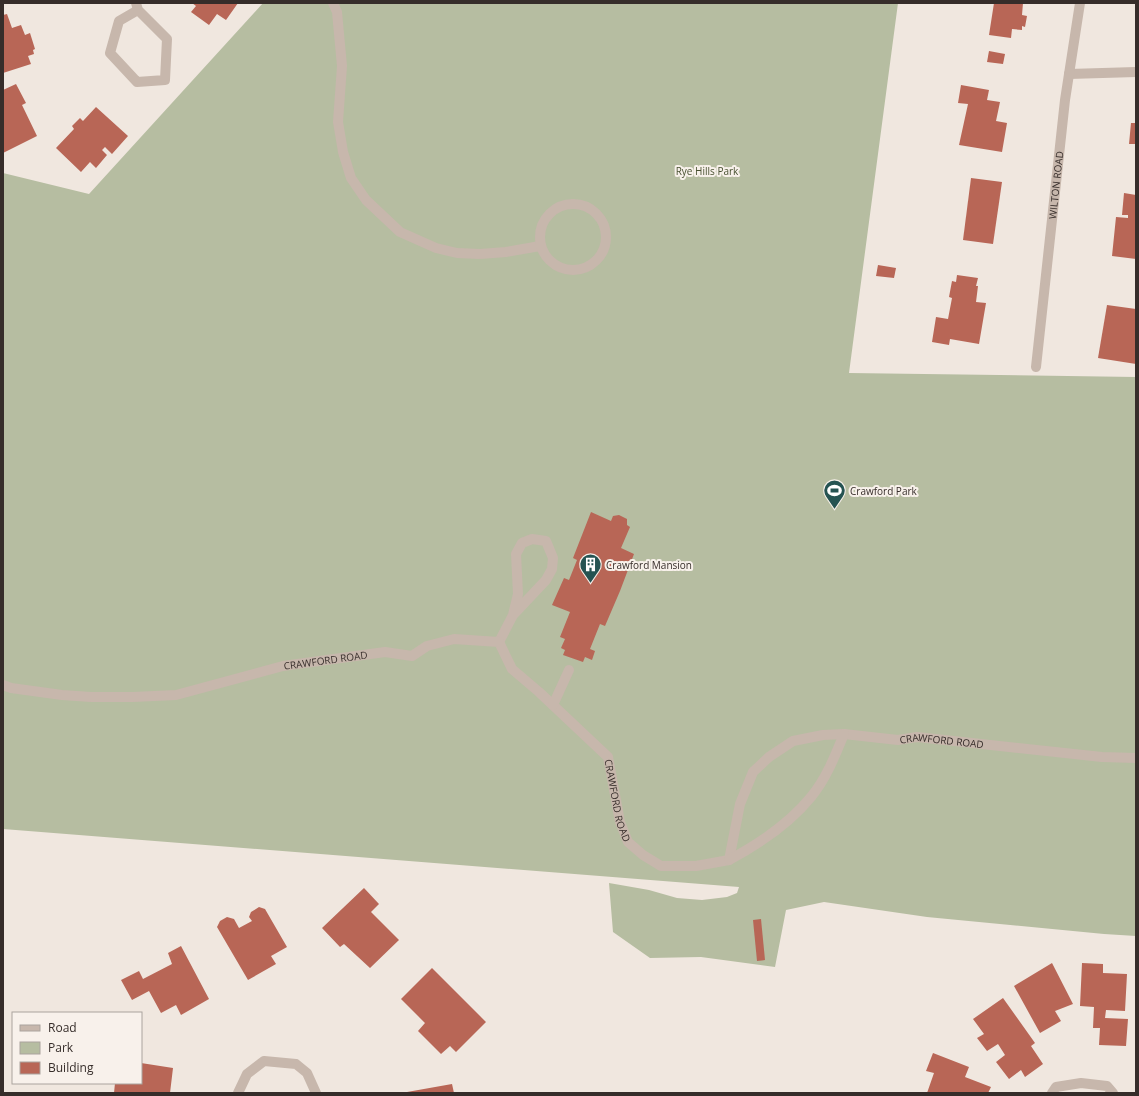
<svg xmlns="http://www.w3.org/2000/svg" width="1139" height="1096" viewBox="0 0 1139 1096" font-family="'Open Sans',sans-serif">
<rect width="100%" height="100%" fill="#f0e7df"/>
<polygon fill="#b6bda1" points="263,3 898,3 849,373 1136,377 1136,936 1104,934 927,917 824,902 786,910 775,967 701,957 650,958 613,932 609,883 649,890 677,898 702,900 727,897 737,893 739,887 3,829 3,173 89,194"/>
<g fill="#b86656">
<polygon points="192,3 238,3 226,20 217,14 209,25 191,12 196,6"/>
<polygon points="994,3 1023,3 1022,15 1027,16 1025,27 1022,26 1022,30 1012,29 1011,38 989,35"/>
<polygon points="7,14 12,28 21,25 25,35 30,33 35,49 33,50 34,54 28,56 31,64 3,73 3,15"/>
<polygon points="989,51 1005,54 1003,64 987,62"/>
<polygon points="16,84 26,103 22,105 37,136 3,153 3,90"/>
<polygon points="961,85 989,90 987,100 1000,102 996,121 1007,123 1002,152 959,145 968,104 958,103"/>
<polygon points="96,107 128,136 112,154 105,147 102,150 107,155 96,168 90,162 81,172 56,148 74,129 72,126 80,118 83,121"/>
<polygon points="1131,123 1136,123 1136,144 1129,144"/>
<polygon points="971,178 1002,182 993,244 963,240"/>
<polygon points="1124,193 1136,195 1136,259 1112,256 1116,217 1128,218 1128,215 1122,215"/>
<polygon points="878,265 896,268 894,278 876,276"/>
<polygon points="957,275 978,278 976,286 978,286 976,302 986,303 979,344 950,339 949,345 932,342 936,317 948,319 952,298 949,297 952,281 956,282"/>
<polygon points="1107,305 1136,309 1136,364 1098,358"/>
<polygon points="591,512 611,521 613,516 619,515 627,519 627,525 630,527 621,548 634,554 620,591 605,626 600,624 590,649 595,651 592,660 585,657 583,662 563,655 565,650 561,648 565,639 560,637 570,612 552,605 564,578 569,580 577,560 573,558"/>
<polygon points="364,888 379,904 371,912 399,940 370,968 344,944 340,947 322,928"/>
<polygon points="259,907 265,909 287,947 271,956 276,964 248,980 217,927 220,921 227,917 234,919 239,928 252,921 249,917 251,912"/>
<polygon points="761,919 765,960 757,961 753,920"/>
<polygon points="181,946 209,999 181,1015 176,1005 161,1013 149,991 132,1000 121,980 139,971 143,979 172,964 168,953"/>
<polygon points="1052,963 1073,1004 1055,1011 1061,1021 1040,1033 1014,986"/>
<polygon points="1082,963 1103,964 1103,973 1127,974 1125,1011 1106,1010 1105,1018 1128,1019 1126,1046 1099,1045 1100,1028 1093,1028 1094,1007 1080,1006"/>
<polygon points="432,968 486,1022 456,1052 450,1046 441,1054 418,1031 425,1023 401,999"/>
<polygon points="1003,998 1035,1043 1031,1046 1043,1064 1025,1077 1021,1070 1009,1079 996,1062 1005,1055 998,1044 987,1051 977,1038 984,1034 973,1019"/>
<polygon points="933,1053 969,1067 965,1077 991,1087 988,1093 927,1093 934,1073 926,1071"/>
<polygon points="141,1063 173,1068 170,1093 114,1093 115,1083 141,1083"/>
<polygon points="452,1084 454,1093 407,1093 407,1092"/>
</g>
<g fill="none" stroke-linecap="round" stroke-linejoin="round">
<g stroke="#c7b7ac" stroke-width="10">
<polyline points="333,3 337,12 342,66 338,122 343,152 351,178 366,200 400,232 436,248 457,253 480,254 506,252 540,246"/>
<circle cx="573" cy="237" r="33"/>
<polyline points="499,642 513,615 546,580 552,569 553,558 546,541 532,539 522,543 516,554 518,594 513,615"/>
<path id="s1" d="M 3,685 L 11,688 L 62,695 L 91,697 L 133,697 L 176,695 L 283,666 L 385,652 L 412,656 L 427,646 L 454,639 L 499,642 L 512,669 L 539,692 L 608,757 L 620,822 L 628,842 L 643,855 L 661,866 L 696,866 L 729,860 L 740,804 L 753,772 L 769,757 L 793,741 L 823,735 L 844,734 L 898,740 L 917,737 L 1102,757 L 1136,758"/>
<polyline points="553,705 569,670"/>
<path d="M 729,860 C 759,844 789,824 811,797 C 826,779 835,756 844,734"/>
<polyline points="1052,1093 1056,1087 1081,1083 1107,1086 1113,1093"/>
</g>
<g stroke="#c7b7ac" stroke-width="10">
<polyline points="136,3 138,10 167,39 165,80 137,82 110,53 119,21 138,10"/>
<polyline points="1069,74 1136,72"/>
<path id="s2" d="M 1036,367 L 1065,100 L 1080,3"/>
<polyline points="238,1093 247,1074 264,1061 296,1064 307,1073 316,1093"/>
</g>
</g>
<defs>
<symbol id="stadium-pin" viewBox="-11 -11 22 30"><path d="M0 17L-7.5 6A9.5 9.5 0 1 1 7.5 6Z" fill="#255352" stroke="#f8f1eb"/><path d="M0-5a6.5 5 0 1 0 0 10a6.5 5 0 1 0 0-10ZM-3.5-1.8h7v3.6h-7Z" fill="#fff"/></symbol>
<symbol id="building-pin" viewBox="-11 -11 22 30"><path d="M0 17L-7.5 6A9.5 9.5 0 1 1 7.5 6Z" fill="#255352" stroke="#f8f1eb"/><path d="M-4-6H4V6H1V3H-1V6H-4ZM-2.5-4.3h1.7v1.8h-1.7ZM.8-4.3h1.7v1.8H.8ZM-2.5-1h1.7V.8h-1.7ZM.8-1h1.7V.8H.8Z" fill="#fff"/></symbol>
</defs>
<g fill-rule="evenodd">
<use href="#stadium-pin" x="822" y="478" width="25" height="34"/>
<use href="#building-pin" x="578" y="552" width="25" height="34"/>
</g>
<g text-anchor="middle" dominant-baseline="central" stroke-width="4" stroke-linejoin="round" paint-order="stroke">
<g font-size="10" fill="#485131" stroke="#f8f1eb">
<text x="707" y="171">Rye Hills Park</text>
</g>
<g font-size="10" fill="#362d2a" stroke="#f8f1eb">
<text stroke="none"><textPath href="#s2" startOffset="183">WILTON ROAD</textPath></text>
<text stroke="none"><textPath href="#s1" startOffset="328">CRAWFORD ROAD</textPath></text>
<text stroke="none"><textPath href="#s1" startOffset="1156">CRAWFORD ROAD</textPath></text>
<text stroke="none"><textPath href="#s1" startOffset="711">CRAWFORD ROAD</textPath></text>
</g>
<g font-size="10" fill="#362d2a" stroke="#f8f1eb" text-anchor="start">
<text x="850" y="491">Crawford Park</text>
<text x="606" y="565">Crawford Mansion</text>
</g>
</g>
<rect width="1139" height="1096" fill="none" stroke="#362d2a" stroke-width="8"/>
<rect x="12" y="1012" width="130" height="72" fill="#f8f1eb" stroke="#aaa39e"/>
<rect x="20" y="1025" width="20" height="6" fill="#c7b7ac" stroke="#aaa39e"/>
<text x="48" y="1032" font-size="12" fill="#362d2a">Road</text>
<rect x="20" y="1042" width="20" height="12" fill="#b6bda1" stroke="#aaa39e"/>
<text x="48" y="1052" font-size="12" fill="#362d2a">Park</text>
<rect x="20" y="1062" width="20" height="12" fill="#b86656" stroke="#aaa39e"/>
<text x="48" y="1072" font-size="12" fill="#362d2a">Building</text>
</svg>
